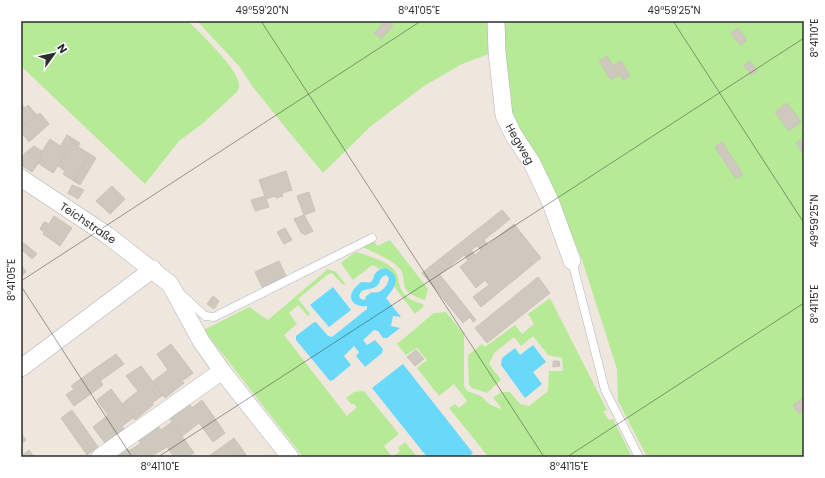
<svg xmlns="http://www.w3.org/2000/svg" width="825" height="478" viewBox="0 0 825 478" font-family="Poppins,sans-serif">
<rect width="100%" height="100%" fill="#efe7de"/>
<g fill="#b6ea96">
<path d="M 21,21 L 188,21 C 201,34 235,66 239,83 C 239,87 239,89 237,92 L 202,124 L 179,141 L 145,184 L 21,66 Z"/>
<polygon points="197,21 493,21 494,52 462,64 424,86 371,126 323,173 289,132 253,87 239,66"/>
<polygon points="503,21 804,21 804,457 647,457 618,401 617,369 582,260 555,194 510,119"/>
<path d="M 374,240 L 377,246 L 390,240 L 428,289 L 425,300 C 417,297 405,294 404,284 C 403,278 404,274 400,269 C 393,260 370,250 359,246 Z"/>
<path d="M 356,252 C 367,255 389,262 395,271 C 398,275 398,279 399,283 C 402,296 411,301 423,304 L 424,306 L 415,314 L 394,286 L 385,268 L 380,269 L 372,265 L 353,280 L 341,263 L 351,255 Z"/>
<polygon points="328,269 336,272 346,285 342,284 333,274 331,273 327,275 298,299 310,314 308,316 298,305 289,313 297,324 284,335 347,416 357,407 354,404 351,404 346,398 354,392 364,391 399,434 384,446 392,457 400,451 398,448 405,442 417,457 303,457 204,330 249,307 268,320"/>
<polygon points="550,298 607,410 603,411 609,420 613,419 632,457 484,457 487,455 449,408 455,404 459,408 467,401 454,384 439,396 417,368 427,360 417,348 406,355 397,344 434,313 446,312 464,334 464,386 467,391 481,396 489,404 500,409 501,407 493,398 501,392 510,392 520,404 529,406 548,391 549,371 563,371 562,358 548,355 533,336 521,346 514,337 494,353 489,364 501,380 487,393 472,388 469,385 468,355 482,344 485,347 515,325 522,334 534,324 528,314"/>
</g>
<g fill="#69d9fa" fill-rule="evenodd">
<path d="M 385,268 C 402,275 396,287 386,298 L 401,317 L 393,316 L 391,326 L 400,328 L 387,338 L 383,338 L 378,331 L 374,330 L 363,340 L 367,345 L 375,340 L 383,349 L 382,353 L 365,367 L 356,356 L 359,352 L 354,346 L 344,356 L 351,365 L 333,380 L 330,381 L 296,340 L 296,336 L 313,323 L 316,322 L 328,336 L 332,337 L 367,309 L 367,306 C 356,308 346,300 354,289 C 356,286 359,284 361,282 C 364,282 370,283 371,282 C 376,278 371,271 385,268 ZM 386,275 L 389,278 C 388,286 380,295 372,292 L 365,297 L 366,299 L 363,300 L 360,298 L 359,296 C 362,287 368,291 375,287 C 380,285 379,281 382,277 Z"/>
<polygon points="333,287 351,310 329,327 310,305"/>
<polygon points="533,345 546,362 533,372 542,384 525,398 501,365 502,358 515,348 520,355"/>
<polygon points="403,364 473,453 468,457 427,457 372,388"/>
</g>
<g fill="#cfc8bf" stroke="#cbc3b7">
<polygon points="385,21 388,21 393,26 381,39 374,33"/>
<polygon points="738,28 747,40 740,45 731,33"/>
<polygon points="607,56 619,75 611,80 599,61"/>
<polygon points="621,61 630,76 623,80 613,66"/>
<polygon points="750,61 757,71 751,75 744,65"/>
<polygon points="21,103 25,108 21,112"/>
<polygon points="787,103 801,122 789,131 775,112"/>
<polygon points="28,105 37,115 21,128 21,112"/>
<polygon points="40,113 49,124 29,142 21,132 21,128"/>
<polygon points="67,135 80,143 78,147 72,143 65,155 58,150"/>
<polygon points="50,139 60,146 58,150 65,155 53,173 38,163 42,158 39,156"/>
<polygon points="800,140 804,145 803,153 796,143"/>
<polygon points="722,142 743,174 736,179 715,147"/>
<polygon points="72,143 90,154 74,181 63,174 65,171 58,166"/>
<polygon points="34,146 42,151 39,156 42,158 32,172 21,165 21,159 25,153"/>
<polygon points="90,154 96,158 80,185 74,181"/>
<polygon points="286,171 292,190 282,193 283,196 276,198 275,196 266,199 259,180"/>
<polygon points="72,185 84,190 78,199 68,193"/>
<polygon points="112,186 125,199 110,214 96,201"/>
<polygon points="309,192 315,211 304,215 297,196"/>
<polygon points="265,196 269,207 255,211 251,200"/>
<polygon points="502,210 510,219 484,240 488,245 481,250 477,246 471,250 475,255 468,260 464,255 439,275 432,265"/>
<polygon points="304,215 313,231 305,235 304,233 302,234 294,219"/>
<polygon points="54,216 72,228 60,246 43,234 44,232 40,229 44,222 49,224"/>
<polygon points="514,224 541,258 481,307 473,297 489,285 485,280 476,288 460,267"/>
<polygon points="285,228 292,240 284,244 277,232"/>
<polygon points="24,243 37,254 32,259 21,249 21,246"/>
<polygon points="279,261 286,276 262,287 255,272"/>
<polygon points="21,264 26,272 21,276"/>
<polygon points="432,265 476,320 473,322 470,317 463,323 422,273"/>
<polygon points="538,277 550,293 487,343 475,328"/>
<polygon points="213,296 219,301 214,309 207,304"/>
<polygon points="171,344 193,373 182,381 184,383 165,398 153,381 168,370 157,354"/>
<polygon points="416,350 424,359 415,366 407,357"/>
<polygon points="116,354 124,364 100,381 93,370"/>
<polygon points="553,361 559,361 560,366 553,367"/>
<polygon points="141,366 163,395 152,403 153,405 135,420 122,404 138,391 126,376"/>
<polygon points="93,370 103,385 74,406 66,395 74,389 71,386"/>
<polygon points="111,389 133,418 122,426 124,429 105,443 93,427 108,415 97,400"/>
<polygon points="803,398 804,410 799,414 793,405"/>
<polygon points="202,400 225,433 213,442 199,423 182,436 170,419 190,405 192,408"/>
<polygon points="72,410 98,447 87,455 61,418"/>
<polygon points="172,422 194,453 187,457 174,457 167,447 150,457 139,441 159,427 161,430"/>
<polygon points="21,433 26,440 21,444"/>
<polygon points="234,438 242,449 230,457 208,457"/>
<polygon points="141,443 150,457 117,457 128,449 129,451"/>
<polygon points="242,449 247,457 230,457"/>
<polygon points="29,450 34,457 21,457 21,456"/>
</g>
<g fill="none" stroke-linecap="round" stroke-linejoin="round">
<defs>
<g id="lane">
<polyline points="572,261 605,390 639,457"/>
<polyline points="181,294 205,316 214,317 372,238"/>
</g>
<g id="street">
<polyline points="496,21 497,52 504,115 513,134 532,163 551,203 572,261"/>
<polyline points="21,178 107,235 170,284 201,341 222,371 290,457"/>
<polyline points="21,368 153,269"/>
<polyline points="100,457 222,371"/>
</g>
</defs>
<use href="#lane" stroke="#aeb2bd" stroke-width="9"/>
<use href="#street" stroke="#aeb2bd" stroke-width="18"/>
<use href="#lane" stroke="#fff" stroke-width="8"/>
<use href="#street" stroke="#fff" stroke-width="17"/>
</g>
<path fill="none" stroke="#2d2d2d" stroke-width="1" stroke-opacity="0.45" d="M 261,21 L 544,457M 673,21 L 804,223M 21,281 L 421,21M 21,286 L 132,457M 158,457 L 804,38M 567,457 L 804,303"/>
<g text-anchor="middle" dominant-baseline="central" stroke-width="3" stroke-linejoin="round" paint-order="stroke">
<g font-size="11" fill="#2d2d2d" stroke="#fff">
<text transform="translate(520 144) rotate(60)">Hegweg</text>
<text transform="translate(88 223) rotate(34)">Teichstraße</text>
</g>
</g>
<rect width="825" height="478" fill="none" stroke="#ffffff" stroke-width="44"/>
<g transform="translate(54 54) rotate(57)" stroke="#ffffff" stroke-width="3" paint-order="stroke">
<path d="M0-3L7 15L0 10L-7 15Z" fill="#2d2d2d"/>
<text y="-6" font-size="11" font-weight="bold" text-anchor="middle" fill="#2d2d2d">N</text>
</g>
<rect x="22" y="22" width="781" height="434" fill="none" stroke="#2d2d2d" stroke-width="1.5"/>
<g font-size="10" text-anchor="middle" fill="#2d2d2d">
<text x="262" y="14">49°59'20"N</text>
<text x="419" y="14">8°41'05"E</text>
<text x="674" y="14">49°59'25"N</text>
<text transform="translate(814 38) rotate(-90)" y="4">8°41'10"E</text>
<text transform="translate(814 221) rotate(-90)" y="4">49°59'25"N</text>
<text transform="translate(11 280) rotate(-90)" y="4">8°41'05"E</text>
<text transform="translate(814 304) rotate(-90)" y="4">8°41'15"E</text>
<text x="160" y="470">8°41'10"E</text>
<text x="569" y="470">8°41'15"E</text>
</g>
</svg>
